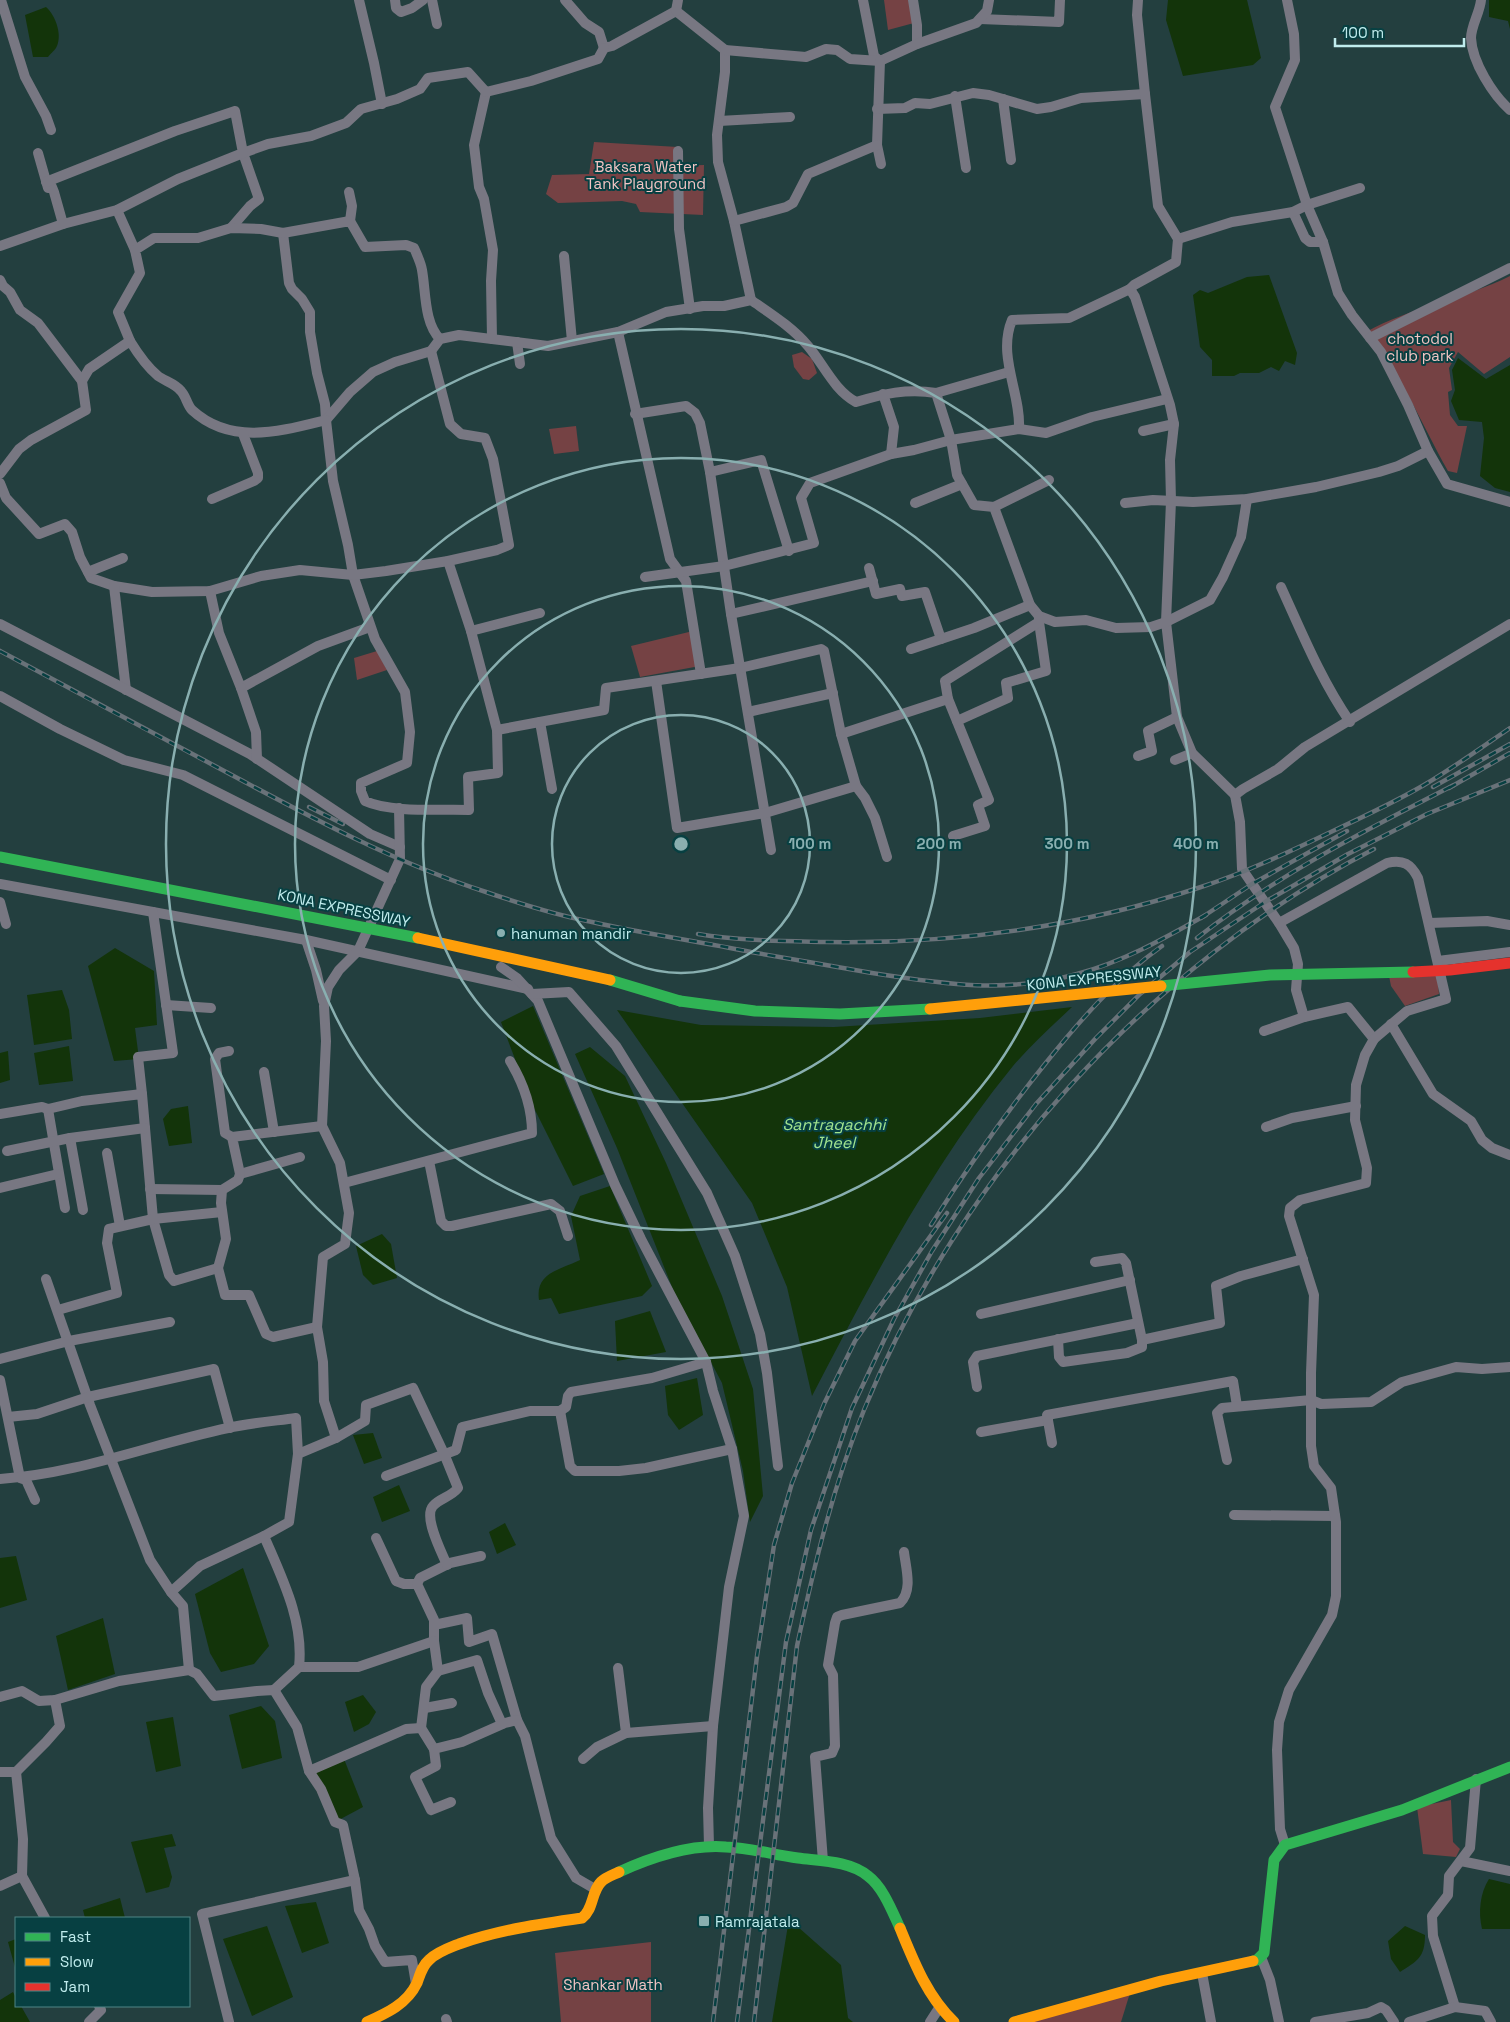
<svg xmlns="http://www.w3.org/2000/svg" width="1510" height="2022" viewBox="0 0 1510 2022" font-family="'Space Grotesk',sans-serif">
<rect width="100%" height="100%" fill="#233f3f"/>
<g fill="#754244">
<polygon points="884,0 909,0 914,23 888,30"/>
<polygon points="594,142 678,147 676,166 704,165 703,215 640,212 636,204 622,201 558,203 546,194 552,175 589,174"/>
<path d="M 1510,276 L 1510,357 L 1484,374 L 1458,352 L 1449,368 L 1452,390 L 1448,392 L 1450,415 L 1458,426 L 1467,426 L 1457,473 L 1448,471 C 1421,423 1401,373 1366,332 C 1411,307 1464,299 1510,276 Z"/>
<polygon points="802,352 812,359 817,373 809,380 803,379 794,367 792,355"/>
<polygon points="576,426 579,451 554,454 549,429"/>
<polygon points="693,631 700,666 640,677 631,646"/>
<polygon points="377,651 387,670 357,680 354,658"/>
<polygon points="1437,974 1439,994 1405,1006 1391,986 1389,976"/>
<polygon points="1451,1800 1453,1842 1460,1849 1456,1857 1423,1854 1417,1807"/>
<polygon points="651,1942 651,2022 561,2022 555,1953"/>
<polygon points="1130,1993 1121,2022 1026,2022"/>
</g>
<g fill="#13340a">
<polygon points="1168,0 1247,0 1261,58 1253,65 1183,76 1166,20"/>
<polygon points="1489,0 1510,0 1510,29 1508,21 1489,17"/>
<path d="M 46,7 C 56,16 63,36 56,48 C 54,51 50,54 48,57 L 33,57 L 25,15 Z"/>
<polygon points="1269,275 1297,353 1295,365 1285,361 1279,371 1271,367 1259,373 1240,373 1234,376 1212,376 1212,360 1200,347 1193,295 1200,290 1208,293 1247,277"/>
<polygon points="1458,358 1486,379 1510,365 1510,492 1495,488 1480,476 1484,438 1482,422 1459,420 1451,401 1455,390 1452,370"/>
<polygon points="115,948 154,971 157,1025 135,1028 139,1059 114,1061 88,966"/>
<polygon points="62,990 69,1010 72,1039 34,1045 27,995"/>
<polygon points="533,1006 604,1174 573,1186 532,1104 501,1022"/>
<path d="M 1072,1007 C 1052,1026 1031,1045 1013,1066 C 931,1166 872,1281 812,1396 L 787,1287 L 752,1203 L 617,1010 L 701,1025 L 834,1027 L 980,1018 Z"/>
<polygon points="69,1046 73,1081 39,1085 34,1053"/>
<polygon points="590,1047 625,1076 666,1163 722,1296 753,1389 763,1496 750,1522 743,1471 722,1383 674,1292 617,1148 575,1054"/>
<polygon points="8,1051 10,1080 0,1083 0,1053"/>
<polygon points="188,1106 192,1143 169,1146 163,1119 171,1109"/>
<path d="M 610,1186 L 652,1286 L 642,1296 L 559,1314 L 551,1298 L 539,1300 C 535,1273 559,1270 580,1260 L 571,1216 L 580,1196 Z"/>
<polygon points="382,1234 391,1244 397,1278 373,1285 363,1275 356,1246"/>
<polygon points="650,1311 666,1352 617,1361 615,1321"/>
<polygon points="697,1378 703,1415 679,1430 668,1415 665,1386"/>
<polygon points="373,1433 382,1458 364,1464 353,1435"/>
<polygon points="399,1485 410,1511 382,1522 373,1497"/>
<polygon points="505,1523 516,1545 497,1554 489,1532"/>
<polygon points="16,1556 27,1600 0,1608 0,1558"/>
<polygon points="243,1568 269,1646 254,1664 221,1672 210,1653 195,1594"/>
<polygon points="103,1618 115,1674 68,1690 56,1636"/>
<polygon points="363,1695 376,1712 369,1724 354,1732 345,1702"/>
<polygon points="261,1706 275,1721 282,1758 242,1769 229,1715"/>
<polygon points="173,1717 181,1766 156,1772 146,1722"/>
<polygon points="344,1759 363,1807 335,1822 307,1775"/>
<polygon points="172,1834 176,1846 164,1848 172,1877 169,1887 146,1893 131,1842"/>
<path d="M 1489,1879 L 1510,1884 L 1510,1929 L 1482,1929 C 1478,1912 1480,1893 1489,1879 Z"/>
<polygon points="120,1898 125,1918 85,1918 83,1910"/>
<polygon points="316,1902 329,1943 302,1953 285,1906"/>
<polygon points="789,1919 841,1965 848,2018 853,2022 772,2022"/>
<polygon points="267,1926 293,1997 252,2016 223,1939"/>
<path d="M 1405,1926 L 1425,1935 C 1425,1958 1417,1961 1400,1972 L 1391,1959 L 1388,1941 Z"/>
<polygon points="16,1939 16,1971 8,1942"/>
<polygon points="13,1992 16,1998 16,2006 21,2006 30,2022 0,2022 0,2000"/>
</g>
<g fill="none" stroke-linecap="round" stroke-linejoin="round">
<g stroke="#787782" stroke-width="10">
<polyline points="1,0 25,77 46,116 51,130"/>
<polyline points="359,0 374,63 382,104"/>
<polyline points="395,0 396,8 401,12 412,8 423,0"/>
<polyline points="432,0 437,24"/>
<polyline points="565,0 585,23 599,32 604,48 612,46 676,11 725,50 725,72 717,135 718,162 734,221 751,300"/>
<polyline points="863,0 874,56 880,61"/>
<polyline points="913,0 917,25 917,44"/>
<polyline points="1287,0 1294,34 1295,60 1275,107 1307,205 1323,242 1338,293 1352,315 1381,352 1408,405 1428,451 1447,484 1510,502"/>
<path d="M 1481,0 C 1480,12 1471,26 1471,38 C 1472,62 1493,95 1510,110"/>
<polyline points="676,11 678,0"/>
<polyline points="980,19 1059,22 1060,0"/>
<polyline points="725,50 806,57 826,49 837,50 850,59 880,61 917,44 976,23 987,11 989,0"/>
<polyline points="880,61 877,145 881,164"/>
<polyline points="486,92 474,145 479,187 484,199 493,250 491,281 492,339"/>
<polyline points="955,96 966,168"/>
<polyline points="1003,99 1011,160"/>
<polyline points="877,109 905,108 915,103 930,104 973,93 989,95 1037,109 1051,107 1081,98 1145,94"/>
<polyline points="719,121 790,117"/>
<polyline points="678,151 679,229 690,309"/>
<polyline points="38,153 48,188 52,187 54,192 63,224"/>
<polyline points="349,192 352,206 350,221"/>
<polyline points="117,210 135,250"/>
<polyline points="1293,212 1305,238 1310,242 1323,242"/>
<polyline points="734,221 786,207 793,203 808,174 877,145"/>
<polyline points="231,228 250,206 259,199 243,153 268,144 311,136 346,123 361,109 397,99 420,89 428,78 468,72 486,92 531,81 598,59 604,48"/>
<polyline points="283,233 289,283 292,289 302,299 310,312 310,332 317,373 325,404 326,420"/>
<polyline points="1178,239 1232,222 1293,212 1307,205 1360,188"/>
<polyline points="0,246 63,224 117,210 178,179 243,153 235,111 175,131 46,182"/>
<polyline points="564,256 572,341"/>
<polyline points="0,280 3,286 10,292 20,310 38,323 82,381"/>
<polyline points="1130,289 1135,297 1170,405 1174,424 1170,460 1171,501 1166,622 1177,717 1192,753 1235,795"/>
<polyline points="618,332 670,559 686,581 701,674"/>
<polyline points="1370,338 1510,268"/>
<path d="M 130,341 L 118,312 L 140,273 L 135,250 L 154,238 L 198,238 L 231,228 L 261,229 L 283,233 L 350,221 L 365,247 L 406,245 L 414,248 C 417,255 421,263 422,270 C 426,292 424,323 440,339"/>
<polyline points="517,342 520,364"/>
<polyline points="936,393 1009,372"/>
<polyline points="883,394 894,427 891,454"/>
<polyline points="635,414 686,406 695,413 700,423 710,472 731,614 771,850"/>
<path d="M 326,420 L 350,392 L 373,372 L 395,362 L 431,351 L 440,339 L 459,335 L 548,346 L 618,332 L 666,312 L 703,306 L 724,306 L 751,300 C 771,314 792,327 808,346 C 824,365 834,390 856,402 C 883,394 907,388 936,393 L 951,440 L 957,475 L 974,505 L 994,507 L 1030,605 L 1039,616 L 1055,622 L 1086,620 L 1116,628 L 1151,627 L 1166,622 L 1210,600 L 1223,577 L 1241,537 L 1247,499"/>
<path d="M 1019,429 C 1021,393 997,356 1012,320 L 1069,318 L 1130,289 L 1134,285 L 1176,262 L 1178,239 L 1158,206 L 1145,94 L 1137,15 L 1138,0"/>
<polyline points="1143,431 1174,424"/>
<polyline points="710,472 761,460 789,551"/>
<path d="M 0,474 L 19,449 L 31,440 L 86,410 L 82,381 L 89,369 L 130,341 C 138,354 146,366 158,376 C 165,381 176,384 181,391 C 186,396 187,405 192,410 C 231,446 281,431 326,420 L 333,481 L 348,545 L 353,575 L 375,639 L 405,692 L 410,732 L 407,763 L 361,783 L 361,791 L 365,801 C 391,813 440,809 469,810 L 468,777 L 498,773 L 497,730 L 471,631 L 448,561"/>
<polyline points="0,483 6,498 39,534 65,524 72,532 80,557 91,578 114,586 152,592 210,591 261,576 300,570 353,575 386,571 448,561 497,550 509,545 493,459 485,438 461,434 450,424 431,351"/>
<polyline points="212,499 254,481 258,478 258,473 243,434"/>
<polyline points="915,503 962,484"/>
<polyline points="1125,503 1153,500 1193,502 1247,499 1316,487 1379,472 1398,466 1428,451"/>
<polyline points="994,507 1049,480"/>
<polyline points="869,568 876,594 900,589 902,596 925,592 941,639"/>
<polyline points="88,572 123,558"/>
<polyline points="645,577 724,566 814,543 801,498 810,483 891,454 914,450 951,440 1019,429 1046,433 1092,417 1167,399"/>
<polyline points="114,586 126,690"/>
<path d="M 1281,587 C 1302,633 1321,680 1350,722"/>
<polyline points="210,591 219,633 241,688 318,646 370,627"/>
<polyline points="731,614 873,581"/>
<polyline points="0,624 250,754 370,834 400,847"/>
<polyline points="471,631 540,613"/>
<polyline points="911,649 974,628 1030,605"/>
<polyline points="656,681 677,828 765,813 856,786"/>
<polyline points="241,688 256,732 257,759"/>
<polyline points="0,696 60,729 124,760 183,775 391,880"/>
<polyline points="948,699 989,800 978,805 985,826 953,836"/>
<polyline points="748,712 833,693"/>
<polyline points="957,721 1008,698 1006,683 1046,671 1039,622"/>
<polyline points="540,722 552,789"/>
<polyline points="497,730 604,710 606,688 740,668 821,649 824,651 841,734 856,786 865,798 875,818 887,857"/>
<polyline points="841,734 948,699 945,681 1039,622 1039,616"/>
<polyline points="1138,756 1152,751 1148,731 1177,717"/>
<polyline points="1175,760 1192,753"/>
<polyline points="0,884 306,940 528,989"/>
<polyline points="0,902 6,924"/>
<polyline points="1279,923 1294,948 1298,964 1296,990 1304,1017"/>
<polyline points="1429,923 1487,921 1510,925"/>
<polyline points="306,940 316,970 323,1001"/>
<polyline points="1438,961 1510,952"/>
<polyline points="501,967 517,978 538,1001 615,1185 641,1239 706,1362 713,1391 732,1449 744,1516 729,1587 713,1726 708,1808 709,1846"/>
<polyline points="532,994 569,992 616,1046 707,1193 735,1256 760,1334 767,1373 778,1466"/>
<polyline points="166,1005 211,1008"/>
<polyline points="1391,1024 1433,1094 1471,1121 1482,1140 1492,1148 1510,1155"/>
<polyline points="1264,1031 1304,1017 1348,1007 1374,1039"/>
<polyline points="229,1051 219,1053 215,1059 225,1133 232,1137"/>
<polyline points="264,1072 274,1132"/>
<polyline points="142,1094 138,1057 173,1053 153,912"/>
<polyline points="48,1109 65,1208"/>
<polyline points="0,1114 42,1107 48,1109 82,1101 142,1094 153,1219 169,1275 174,1281 218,1268"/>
<polyline points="1266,1127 1292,1118 1356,1106"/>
<polyline points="70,1138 83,1210"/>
<polyline points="7,1151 70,1138 145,1128"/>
<polyline points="107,1153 120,1226"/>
<polyline points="429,1161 441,1221 446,1226 452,1226 551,1204 560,1211 568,1236"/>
<polyline points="240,1174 300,1157"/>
<path d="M 344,1183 L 532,1133 C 532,1106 524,1084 510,1061"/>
<polyline points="0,1188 58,1174"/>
<polyline points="150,1189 222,1190"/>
<polyline points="1095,1262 1122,1258 1126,1263 1142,1340 1220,1323 1216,1286 1241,1276 1303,1259"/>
<polyline points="46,1279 90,1405 150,1560 171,1592 200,1566 264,1536"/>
<polyline points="58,1310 117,1293 107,1243 109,1229 153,1219 222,1212"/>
<polyline points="981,1314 1130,1280"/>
<polyline points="317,1327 273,1337 266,1334 249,1295 225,1295 218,1268 226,1239 221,1203 222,1190 238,1180 240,1174 232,1137 322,1126"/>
<polyline points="1058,1339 1059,1357 1063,1362 1127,1353 1142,1347 1142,1340"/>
<polyline points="0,1359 69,1341 170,1322"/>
<polyline points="0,1380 20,1478 26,1480 35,1500"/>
<polyline points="977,1387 973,1362 977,1356 1138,1323"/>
<polyline points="560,1411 570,1466 575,1471 619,1471 646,1468 732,1449"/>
<polyline points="8,1417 37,1414 88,1397 214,1369 230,1428"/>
<polyline points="981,1432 1048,1420"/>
<polyline points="336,1438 324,1401 323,1362 317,1327 323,1257 345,1244 349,1213 340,1163 322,1126 326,1041 324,1006 328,987 339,970 358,951 400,859 399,808"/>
<polyline points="1052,1443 1047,1415 1058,1413 1233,1381 1237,1406"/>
<polyline points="1227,1460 1217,1413 1222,1408 1311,1400 1321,1404 1371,1402 1402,1382 1456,1367 1482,1369 1510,1367"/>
<polyline points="386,1476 456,1450 462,1427 530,1411 560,1411 566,1407 568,1396 571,1392 652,1378 706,1362"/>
<path d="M 0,1479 C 78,1474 152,1444 228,1428 C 250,1423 274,1421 296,1418 L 298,1454"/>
<polyline points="1234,1515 1335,1516"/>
<polyline points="376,1538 396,1581 404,1584 417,1584"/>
<polyline points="171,1592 183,1606 189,1670"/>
<polyline points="434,1625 467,1618 469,1642 492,1634 517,1720"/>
<polyline points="299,1667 358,1667 434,1641 434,1620 417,1584 420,1578 450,1563 481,1556"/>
<polyline points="618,1668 626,1733"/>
<polyline points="438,1671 477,1660 488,1693 502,1724"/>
<path d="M 274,1690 L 299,1667 C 304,1621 282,1578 264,1536 L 289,1522 L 298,1454 L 336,1438 L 365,1421 L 366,1405 L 413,1388 L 445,1456 L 458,1488 C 451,1497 440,1498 433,1506 C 423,1517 442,1553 447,1565"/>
<polyline points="0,1697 22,1691 39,1701 55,1700 119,1681 189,1670 197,1674 214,1696 257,1691 274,1690 297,1727 309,1771 321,1789 335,1822 343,1825 355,1880 359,1910 369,1929 375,1946 385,1962 412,1960 416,1984"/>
<polyline points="425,1708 452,1703"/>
<polyline points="421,1728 426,1687 438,1671 434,1641"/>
<polyline points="583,1759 597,1747 626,1733 713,1726"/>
<polyline points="309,1771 406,1729 421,1728 434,1749"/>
<polyline points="0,1772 16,1772 46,1742 60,1726 55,1700"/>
<polyline points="16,1772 23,1839 22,1876 45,1918"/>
<polyline points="451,1802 431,1810 415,1777 436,1766 434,1749 462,1742 505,1723 517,1720 525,1736 551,1838 576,1878 595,1889"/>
<path d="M 1285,1845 L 1280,1829 L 1277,1750 L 1279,1722 L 1289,1690 L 1332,1615 L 1336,1596 L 1336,1522 L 1331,1488 L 1314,1466 L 1311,1446 L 1311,1373 L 1314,1295 L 1289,1216 L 1290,1208 L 1300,1200 L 1366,1183 L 1367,1168 L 1355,1120 L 1356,1085 L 1365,1055 L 1374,1039 L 1407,1011 L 1446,999 L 1418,878 C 1411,864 1403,859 1387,863 L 1279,923 L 1242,869 L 1240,822 L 1235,795 L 1243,789 L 1278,769 L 1305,747 L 1510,624"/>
<path d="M 823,1861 L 815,1757 L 832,1753 L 835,1746 L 833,1675 L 828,1665 L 835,1623 L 837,1617 L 842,1615 L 900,1603 C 913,1590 906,1569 904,1552"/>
<polyline points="1461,1861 1510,1871"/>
<polyline points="0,1886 22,1876"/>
<polyline points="1261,1957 1270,1980 1279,2022"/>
<polyline points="1202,1973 1211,2022"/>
<polyline points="1455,2007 1433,1936 1432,1916 1448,1895 1449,1876 1470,1848 1476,1779"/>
<polyline points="446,2019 447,2022"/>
<polyline points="89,2022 101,2010 99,2006"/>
<polyline points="229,2022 202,1914 355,1880"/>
<polyline points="930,2022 939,2008"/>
<polyline points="1315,2022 1368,2013 1381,2007 1386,2010 1394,2022"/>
<polyline points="1409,2022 1455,2007 1485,2011 1491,2022"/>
</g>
<g stroke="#30b455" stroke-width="11">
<polyline points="0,857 418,938"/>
<polyline points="610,980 680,1001"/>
<path d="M 619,1872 C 652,1857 690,1844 726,1847 C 751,1848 774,1855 798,1858 C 821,1861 850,1861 868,1876 C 883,1887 892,1911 900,1928"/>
<polyline points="1253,1961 1257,1960 1264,1953 1274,1860 1285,1845 1402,1810 1510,1767"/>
</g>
<g stroke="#ff9f0a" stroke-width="11">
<polyline points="418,938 610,980"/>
<path d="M 900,1928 C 914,1962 927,1996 954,2022"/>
<path d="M 367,2022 C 387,2013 407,2004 417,1983 C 420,1975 422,1966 429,1960 C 437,1952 449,1948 459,1944 C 499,1930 540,1924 582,1918 C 594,1909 591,1892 601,1882 C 606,1877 613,1875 619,1872"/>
<polyline points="1014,2022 1161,1981 1253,1961"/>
</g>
<defs>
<g id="rail">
<path d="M 0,651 C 76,692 152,733 228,773 C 312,818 396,863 486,892 C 521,904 556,915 592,922 C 645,934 698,941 751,952 C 791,959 832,966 872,973 C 943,984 1006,994 1077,974 C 1123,962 1165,938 1206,915"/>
<polyline points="1433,787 1510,744"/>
<polyline points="1449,788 1510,753"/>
<polyline points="309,807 343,824"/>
<polyline points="1201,918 1252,884 1347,831"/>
<path d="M 698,934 C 741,941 785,941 827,942 C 953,944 1081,927 1201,887 C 1247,872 1291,851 1335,830 C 1365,816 1395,802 1424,785 C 1453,768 1482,747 1510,728"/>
<path d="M 1197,938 C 1277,875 1364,831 1454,785"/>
<path d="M 931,1225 C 966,1170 1004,1115 1045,1064 C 1080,1020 1117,978 1162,946"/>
<polyline points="713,2022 757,1656 774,1545 792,1483 824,1404 855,1341 947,1213"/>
<polyline points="737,2022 786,1642 811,1530 852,1408 894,1319 932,1251 979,1178 1036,1104 1096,1038 1140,994 1190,952 1265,902 1348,854 1427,814 1510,780"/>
<path d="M 754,2022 L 797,1646 C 814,1566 833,1486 864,1410 C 959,1176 1150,965 1374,849"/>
</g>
</defs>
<use href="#rail" stroke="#697279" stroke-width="4.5"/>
<use href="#rail" stroke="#074042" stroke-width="2.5" stroke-dasharray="8" stroke-linecap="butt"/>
<g stroke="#30b455" stroke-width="11">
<polyline points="1161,986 1270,975 1413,972"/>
<polyline points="680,1001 755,1011 840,1014 930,1009"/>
</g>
<polyline stroke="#ff9f0a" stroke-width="11" points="930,1009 1161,986"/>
<polyline stroke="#e5322d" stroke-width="11" points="1413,972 1450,970 1510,963"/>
</g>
<g fill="none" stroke="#89afb0" stroke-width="2.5">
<circle cx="681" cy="844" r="129"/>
<circle cx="681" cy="844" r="258"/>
<circle cx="681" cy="844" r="386"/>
<circle cx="681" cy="844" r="515"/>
</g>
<g fill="#89afb0" stroke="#074042" stroke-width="2">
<circle cx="501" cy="933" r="5"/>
<rect x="698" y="1915" width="12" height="12" rx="2.5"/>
</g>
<g text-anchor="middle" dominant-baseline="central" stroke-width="4" stroke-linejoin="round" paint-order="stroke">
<g font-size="15" fill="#f2c4c3" stroke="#074042">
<text x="646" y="166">Baksara Water<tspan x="646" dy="17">Tank Playground</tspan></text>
<text x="1420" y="338">chotodol<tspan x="1420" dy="17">club park</tspan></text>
<text x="613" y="1984">Shankar Math</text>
</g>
<g font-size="15" fill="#c0eced" stroke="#074042">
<text transform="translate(344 908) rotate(12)">KONA EXPRESSWAY</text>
<text transform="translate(1094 978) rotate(-6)">KONA EXPRESSWAY</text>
</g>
<g font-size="15" fill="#c0eced" stroke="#074042" text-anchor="start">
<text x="511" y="933">hanuman mandir</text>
<text x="715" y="1921">Ramrajatala</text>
</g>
<g font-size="16" font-style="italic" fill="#a1e38e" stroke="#074042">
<text x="834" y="1124">Santragachhi<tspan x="834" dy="18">Jheel</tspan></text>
</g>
</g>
<circle cx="681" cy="844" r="8" fill="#89afb0" stroke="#074042" stroke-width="2.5"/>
<g font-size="15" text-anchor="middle" font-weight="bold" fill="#89afb0" stroke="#074042" stroke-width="4" stroke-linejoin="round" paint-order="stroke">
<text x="810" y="849">100 m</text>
<text x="939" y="849">200 m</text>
<text x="1067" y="849">300 m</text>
<text x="1196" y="849">400 m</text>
</g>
<rect x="15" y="1917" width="175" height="90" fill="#074042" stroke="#518586"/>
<rect x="25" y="1933" width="25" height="8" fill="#30b455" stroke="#518586"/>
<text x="60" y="1942" font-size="15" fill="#c0eced">Fast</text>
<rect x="25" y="1958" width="25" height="8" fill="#ff9f0a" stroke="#518586"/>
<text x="60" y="1967" font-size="15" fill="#c0eced">Slow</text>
<rect x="25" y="1983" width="25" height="8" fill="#e5322d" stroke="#518586"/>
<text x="60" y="1992" font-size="15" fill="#c0eced">Jam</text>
<path d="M1335 38v8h129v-8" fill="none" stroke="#c0eced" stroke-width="2.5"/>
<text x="1342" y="38" font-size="15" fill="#c0eced" stroke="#074042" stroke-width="4" paint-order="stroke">100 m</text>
</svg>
